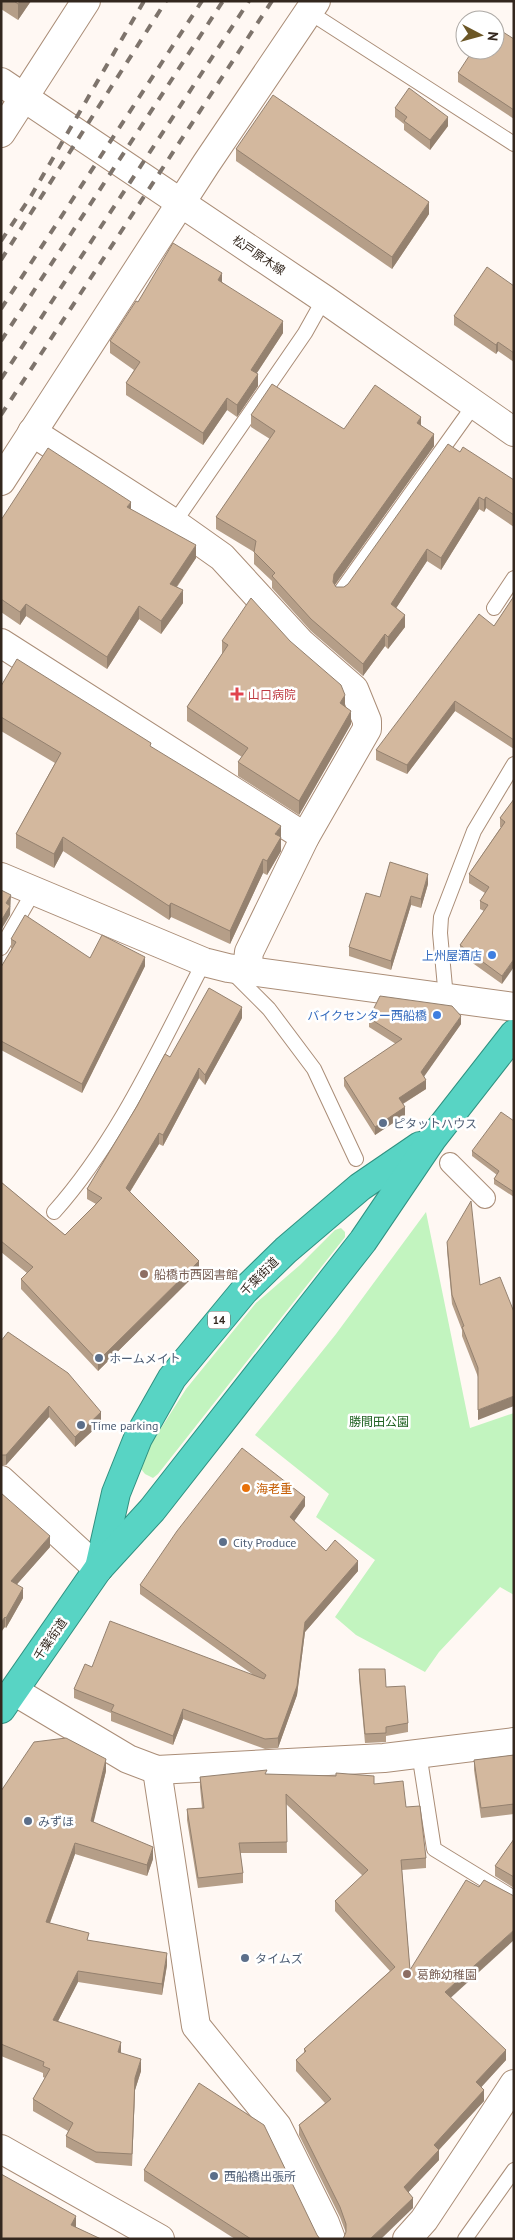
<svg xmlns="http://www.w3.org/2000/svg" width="515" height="2240" viewBox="0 0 515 2240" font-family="'PT Sans','Noto Sans JP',sans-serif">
<rect width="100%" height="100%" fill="#fff8f3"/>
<g fill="#c2f4bf">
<polygon points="426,1212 470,1428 514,1413 514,1595 500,1587 439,1652 425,1672 356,1635 335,1617 375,1560 316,1517 329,1494 255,1435 336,1334"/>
<polygon points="341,1228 345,1232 345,1237 158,1474 153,1478 145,1474 141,1469 151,1444 186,1389 256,1303 300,1265 335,1230"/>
</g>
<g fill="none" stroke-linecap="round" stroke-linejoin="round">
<defs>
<g id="service">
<polyline points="309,12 514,144"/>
<polyline points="174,523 305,333 324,299"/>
<polyline points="341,591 474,405"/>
<polyline points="494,608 514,578"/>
<polyline points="1,948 34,891"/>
<polyline points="232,972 269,1009 314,1069 356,1159"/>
<polyline points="446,998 440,933 441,917 474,831 514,764"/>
<path d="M 54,1212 C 119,1139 159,1048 204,962"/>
<polyline points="419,1753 434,1849 514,1898"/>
<polyline points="465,2239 514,2170"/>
</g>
<polyline id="pedestrian" points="450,1163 485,1198"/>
<g id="minor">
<polyline points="32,432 174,523 222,557 300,642 354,689 367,721 367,729 305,837 249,952 247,970"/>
<polyline points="1,481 206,164 316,1"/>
<polyline points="1,643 305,837"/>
<polyline points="1,877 204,962 228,968 514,1007"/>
<polyline points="1,1480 98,1569"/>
<polyline points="14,1691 128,1759 157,1770 384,1758 514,1742"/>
<polyline points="157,1770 196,2026 277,2126 325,2223 331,2239"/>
<polyline points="407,2239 424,2220 514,2084"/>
</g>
<g id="tertiary">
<polyline points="1,133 86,1"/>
<polyline points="1,2149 160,2239"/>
</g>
<polyline id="secondary" points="1,82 324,299 514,432"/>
<g id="trunk">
<polyline points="99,1568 116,1493 138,1438 172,1378 244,1291 286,1250 360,1187 420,1146"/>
<polyline points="1,1709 98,1569 152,1510 363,1241 432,1139 514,1034"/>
</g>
</defs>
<use href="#service" stroke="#aa8d77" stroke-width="16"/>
<use href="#pedestrian" stroke="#aa8d77" stroke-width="22"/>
<use href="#minor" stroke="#aa8d77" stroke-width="30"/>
<use href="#tertiary" stroke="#aa8d77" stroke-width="30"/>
<use href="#secondary" stroke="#aa8d77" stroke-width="30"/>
<use href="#trunk" stroke="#309180" stroke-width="30"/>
<use href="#service" stroke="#fff" stroke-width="14"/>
<use href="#pedestrian" stroke="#fff" stroke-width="20"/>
<use href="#minor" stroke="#fff" stroke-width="28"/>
<use href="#tertiary" stroke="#fff" stroke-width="28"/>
<use href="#secondary" stroke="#fff" stroke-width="28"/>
<use href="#trunk" stroke="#58d4c4" stroke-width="28"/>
<g stroke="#7e746c" stroke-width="4" stroke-dasharray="9 9" stroke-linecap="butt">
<polyline points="1,241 31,196 144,1"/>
<polyline points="1,260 166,1"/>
<polyline points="1,309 202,1"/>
<polyline points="1,341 223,1"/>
<polyline points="1,379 249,1"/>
<polyline points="1,415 272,1"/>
</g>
</g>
<g fill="#b59e88">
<polygon points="1,1 31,1 18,20 1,9"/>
<polygon points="514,39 514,119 458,82 458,73"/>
<polygon points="395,108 448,126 430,150 404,130 404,124 395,117"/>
<polygon points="236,149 429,214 392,269 236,161"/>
<polygon points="222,282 283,333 256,374 258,386 237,417 227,410 203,445 126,395 126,383 134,370 110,353 110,341 138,302"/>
<polygon points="514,286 514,362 498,351 496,354 454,325 454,316"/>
<polygon points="251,415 344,429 421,425 434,446 335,585 336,587 344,587 348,584 460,452 514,480 514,527 486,508 484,512 479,509 441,570 427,561 396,608 405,627 388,649 385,646 363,676 311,631 272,588 272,581 254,564 254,552 216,529 216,517 270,439 251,427"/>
<polygon points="131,509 196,558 177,587 183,603 161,634 139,619 107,669 26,616 20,625 1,612 1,520"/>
<polygon points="514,596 514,749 455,711 407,774 376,760 376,750 494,626"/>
<polygon points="222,641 345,707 351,724 299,815 238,776 238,762 242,757 187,721 187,707 222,654"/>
<polygon points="1,686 151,747 281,840 281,851 267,875 263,873 230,944 171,917 169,920 63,851 54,868 16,848 16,834 55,763 1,731"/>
<polygon points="514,799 502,984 460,954 460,945 484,911 480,909 480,901 485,893 469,883 469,874 501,827 500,827 500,818"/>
<polygon points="428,884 421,908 411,905 391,970 349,956 349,947 380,897"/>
<polygon points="11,939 90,958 145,966 82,1093 1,1050 1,967 12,949 11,948"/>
<polygon points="242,1018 205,1085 199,1078 163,1146 159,1144 130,1192 199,1271 98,1371 21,1289 21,1279 27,1273 1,1252 1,1182 65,1235 96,1204 87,1199 87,1189 170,1057"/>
<polygon points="369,1018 461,1024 423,1077 426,1089 403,1104 405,1115 375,1135 344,1086 344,1078 396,1044 369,1027"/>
<polygon points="514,1121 514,1197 494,1184 494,1179 497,1175 472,1156 472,1151"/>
<polygon points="447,1242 480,1285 478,1420 478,1377 462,1336 462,1330 452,1304 447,1251"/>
<polygon points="1,1341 101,1423 75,1447 49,1417 6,1465 1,1465"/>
<polygon points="1,1493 50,1547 17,1584 23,1598 6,1628 5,1627"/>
<polygon points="305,1506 294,1521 326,1551 358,1571 305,1632 297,1695 278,1748 265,1749 183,1719 173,1745 111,1721 111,1713 74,1698 74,1689 92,1667 252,1674 140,1594 140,1585"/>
<polygon points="359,1669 386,1687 408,1723 408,1732 386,1736 386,1742 365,1743 359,1679"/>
<polygon points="514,1755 514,1814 481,1818 474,1770 474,1760"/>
<polygon points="106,1771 93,1822 153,1859 147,1876 75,1854 50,1923 89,1941 167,1965 162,1995 78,1982 58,2021 121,2053 141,2071 135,2090 132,2166 96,2163 66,2147 66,2136 68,2131 33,2111 33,2099 45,2078 43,2077 43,2073 1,2056 1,1791"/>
<polygon points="267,1774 374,1784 406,1807 426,1858 426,1868 402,1870 410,1970 451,1998 506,2060 481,2087 484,2101 439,2150 439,2160 408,2192 413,2208 346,2233 340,2217 299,2135 299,2125 325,2103 296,2071 296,2060 304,2053 304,2049 390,1971 335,1911 335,1901 363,1876 286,1804 287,1853 240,1853 243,1873 243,1883 198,1888 187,1820 187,1809 202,1808 200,1787 200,1777"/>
<polygon points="514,1839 514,1888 495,1876 495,1866"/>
<polygon points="144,2170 317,2235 320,2239 235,2239 144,2181"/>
</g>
<g fill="#94816f">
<polygon points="20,1 31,1 18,20 18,4"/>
<polygon points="448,117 448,126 430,150 430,140"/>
<polygon points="429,202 429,214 392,269 392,257"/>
<polygon points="222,273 222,285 218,280"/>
<polygon points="283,321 283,333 251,382 251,370"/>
<polygon points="498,342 498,351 496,354 496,345"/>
<polygon points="258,374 258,386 237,417 237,405"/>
<polygon points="227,398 227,410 203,445 203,433"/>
<polygon points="421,417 421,429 417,423"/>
<polygon points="434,434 434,446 334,586 333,582 334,574"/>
<polygon points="479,497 479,509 441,570 441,558"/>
<polygon points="486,497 486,508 484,512 484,500"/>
<polygon points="131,502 131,515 127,507"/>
<polygon points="196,545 196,558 170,596 170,584"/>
<polygon points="427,549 427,561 391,616 391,604"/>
<polygon points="183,590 183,603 161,634 161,621"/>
<polygon points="26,604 26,616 20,625 20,612"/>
<polygon points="139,606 139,619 107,669 107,657"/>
<polygon points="405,615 405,627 388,649 388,637"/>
<polygon points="385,634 385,646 363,676 363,664"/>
<polygon points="345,695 345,708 340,703"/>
<polygon points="455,701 455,711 407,774 407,765"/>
<polygon points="351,711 351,724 299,815 299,801"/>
<polygon points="281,826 281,851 267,875 267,861 275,834"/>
<polygon points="63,837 63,851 54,868 54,854"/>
<polygon points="263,859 263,873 230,944 230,931"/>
<polygon points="428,874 428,884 421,908 421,899"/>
<polygon points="11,895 10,915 1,930 1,921 6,903"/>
<polygon points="411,896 411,905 391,970 391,961"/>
<polygon points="171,903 171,917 169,920 169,906"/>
<polygon points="145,957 145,966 82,1093 82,1084"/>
<polygon points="514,959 514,967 502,984 502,976"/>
<polygon points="242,1007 242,1018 205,1085 205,1075"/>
<polygon points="461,1016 461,1024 421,1081 421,1072"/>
<polygon points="199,1068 199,1078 163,1146 163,1135"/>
<polygon points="426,1080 426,1089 399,1106 399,1098"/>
<polygon points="405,1107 405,1115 375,1135 375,1127"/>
<polygon points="159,1133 159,1144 126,1198 126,1188"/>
<polygon points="199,1261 199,1271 98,1371 98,1361"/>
<polygon points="514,1396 514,1406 478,1420 478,1410"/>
<polygon points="49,1406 49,1417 6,1465 6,1455"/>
<polygon points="101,1412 101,1423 75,1447 75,1437"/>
<polygon points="305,1497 305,1506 290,1527 290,1517"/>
<polygon points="50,1536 50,1547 11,1591 11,1581"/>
<polygon points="358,1561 358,1571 305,1632 297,1695 278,1748 278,1738 305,1622"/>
<polygon points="23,1588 23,1598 6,1628 6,1618"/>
<polygon points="5,1617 5,1627 1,1632 1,1622"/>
<polygon points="183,1709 183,1719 173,1745 173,1736"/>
<polygon points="106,1759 106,1771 91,1833 91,1821"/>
<polygon points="75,1843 75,1854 46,1933 46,1922"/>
<polygon points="153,1847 153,1859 147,1876 147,1865"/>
<polygon points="514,1930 514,1940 445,2003 445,1992"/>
<polygon points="167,1953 167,1965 162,1995 162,1984"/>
<polygon points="78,1971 78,1982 53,2031 53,2020"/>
<polygon points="121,2042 121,2054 118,2052"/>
<polygon points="506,2050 506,2060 476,2093 476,2082"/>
<polygon points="141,2059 141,2071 135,2090 132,2166 135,2078"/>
<polygon points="484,2090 484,2101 434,2155 434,2145"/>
<polygon points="439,2150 439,2160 404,2197 404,2187"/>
<polygon points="413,2198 413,2208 381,2239 370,2239"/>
<polygon points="76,2216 76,2228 71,2225"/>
</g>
<g fill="#d3b89e" stroke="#94816f">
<polygon points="14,1 20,1 18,4"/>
<polygon points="495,27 514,39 514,110 458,73 473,50 495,50"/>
<polygon points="409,88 448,117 430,140 404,121 407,117 395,108"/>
<polygon points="273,95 429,202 392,257 236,149"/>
<polygon points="173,243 222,273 218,280 283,321 251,370 258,374 237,405 227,398 203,433 126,383 140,362 110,341 136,301 138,302"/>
<polygon points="487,267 514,286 514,353 498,342 496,345 454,316"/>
<polygon points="272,384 344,429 375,385 421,417 417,423 434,434 334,574 333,582 336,587 344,587 348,584 448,444 460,452 463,447 514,480 514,515 486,497 484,500 479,497 441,558 427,549 391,604 405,615 388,637 385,634 363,664 311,619 272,576 275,573 254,552 256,541 216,517 275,431 251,415"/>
<polygon points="48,448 131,502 127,507 196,545 170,584 183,590 161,621 139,606 107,657 26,604 20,612 1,599 1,520"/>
<polygon points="514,596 514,740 455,701 407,765 376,750 479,614 494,626"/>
<polygon points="251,598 290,641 341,685 345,695 340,703 351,711 299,801 238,762 248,748 187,707 228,645 222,641"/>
<polygon points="17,659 151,743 150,746 281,826 275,834 281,837 267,861 263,859 230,931 171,903 169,906 63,837 54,854 16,834 61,753 1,717 1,686"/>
<polygon points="514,799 514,959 502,976 460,945 488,905 480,901 489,887 469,874 505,822 500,818"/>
<polygon points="390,862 428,874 421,899 411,896 391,961 349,947 366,893 380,897"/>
<polygon points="1,890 11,895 6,903 10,906 1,921"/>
<polygon points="25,915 90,958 102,935 145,957 82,1084 1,1041 1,967 16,942 11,939"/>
<polygon points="209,988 242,1007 205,1075 199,1068 163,1135 159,1133 126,1188 199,1261 98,1361 21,1279 33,1267 1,1241 1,1182 65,1235 102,1198 87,1189 137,1106 165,1054 170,1057"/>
<polygon points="380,996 452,1006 461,1016 421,1072 426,1080 399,1098 405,1107 375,1127 344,1078 402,1039 369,1018"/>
<polygon points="501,1112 514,1121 514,1192 494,1179 499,1171 472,1151"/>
<polygon points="471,1201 480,1285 500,1277 514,1312 514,1396 478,1410 478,1368 462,1327 464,1326 452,1295 447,1242"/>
<polygon points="8,1332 68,1373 101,1412 75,1437 49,1406 6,1455 1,1455 1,1341"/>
<polygon points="242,1448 305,1497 290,1517 326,1551 335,1540 358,1561 305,1622 297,1686 278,1738 265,1739 183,1709 173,1736 111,1711 114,1705 74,1689 85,1664 92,1667 110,1621 264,1679 266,1675 140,1585 177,1531"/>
<polygon points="1,1493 50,1536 11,1581 23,1588 6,1618 5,1617 1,1622"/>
<polygon points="359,1669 385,1669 386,1687 405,1686 408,1723 386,1727 386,1733 365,1734"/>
<polygon points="66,1738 106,1759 91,1821 153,1847 147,1865 75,1843 46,1922 89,1933 87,1940 167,1953 162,1984 78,1971 53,2020 121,2042 118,2052 141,2059 135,2078 132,2154 96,2152 66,2136 73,2123 33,2099 50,2069 43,2066 44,2062 1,2044 1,1791 34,1742"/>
<polygon points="514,1755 514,1804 481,1808 474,1760"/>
<polygon points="267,1770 265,1774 336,1776 336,1773 374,1776 374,1784 403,1781 406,1807 420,1806 426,1858 401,1860 410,1970 466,1880 479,1887 484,1880 514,1896 514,1930 445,1992 506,2050 476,2082 484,2090 434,2145 439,2150 404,2187 413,2198 370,2239 343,2239 346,2232 346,2224 340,2207 299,2125 331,2099 296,2060 306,2051 304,2049 395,1967 335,1901 368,1870 286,1794 287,1842 239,1843 243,1873 198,1878 187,1809 204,1808 200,1777"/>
<polygon points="514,1839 514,1877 495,1866"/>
<polygon points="199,2083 264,2125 317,2235 320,2239 251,2239 144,2170"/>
<polygon points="1,2174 76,2216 71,2225 101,2239 1,2239"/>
</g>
<path fill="#e0444e" stroke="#fff" stroke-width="2" d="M234.5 686.5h5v5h5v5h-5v5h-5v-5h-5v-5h5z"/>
<g fill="#3f7fe0" stroke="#fff" stroke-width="2">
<circle cx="492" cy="955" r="5"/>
<circle cx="437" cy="1015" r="5"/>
</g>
<g fill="#5c6f8a" stroke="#fff" stroke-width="2">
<circle cx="383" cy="1123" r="5"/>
<circle cx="99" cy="1358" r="5"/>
<circle cx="81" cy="1425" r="5"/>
<circle cx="223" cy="1542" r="5"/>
<circle cx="28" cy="1821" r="5"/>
<circle cx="245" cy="1958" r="5"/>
<circle cx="214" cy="2176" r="5"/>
</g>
<g fill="#8d6e63" stroke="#fff" stroke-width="2">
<circle cx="144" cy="1274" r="5"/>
<circle cx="407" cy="1974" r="5"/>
</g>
<circle fill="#e8710a" stroke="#fff" stroke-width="2" cx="246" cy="1488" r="5"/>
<g text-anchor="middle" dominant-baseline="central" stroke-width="5" stroke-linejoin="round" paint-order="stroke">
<rect fill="#fff" stroke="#706862" stroke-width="1" x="208" y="1311.5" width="22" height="17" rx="4"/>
<g font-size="11" font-weight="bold" fill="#33271e">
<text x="219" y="1320">14</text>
</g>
<g font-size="12" fill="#33271e" stroke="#fff">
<text transform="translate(259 255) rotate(34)">松戸原木線</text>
<text transform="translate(259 1276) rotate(-45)">千葉街道</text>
<text transform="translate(50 1639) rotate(-55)">千葉街道</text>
</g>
<g font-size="12" fill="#be3a42" stroke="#fff" text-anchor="start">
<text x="248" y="694">山口病院</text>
</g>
<g font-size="12" fill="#366cbe" stroke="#fff" text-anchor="end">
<text x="482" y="955">上州屋酒店</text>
<text x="427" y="1015">バイクセンター西船橋</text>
</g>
<g font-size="12" fill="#4e5e75" stroke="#fff" text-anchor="start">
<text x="393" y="1123">ピタットハウス</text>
<text x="109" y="1358">ホームメイト</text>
<text x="91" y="1425">Time parking</text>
<text x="233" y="1542">City Produce</text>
<text x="38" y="1821">みずほ</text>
<text x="255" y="1958">タイムズ</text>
<text x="224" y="2176">西船橋出張所</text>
</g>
<g font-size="12" fill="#785e54" stroke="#fff" text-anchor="start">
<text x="154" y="1274">船橋市西図書館</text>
<text x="417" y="1974">葛飾幼稚園</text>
</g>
<g font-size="12" fill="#1e6020" stroke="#fff">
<text x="379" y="1421">勝間田公園</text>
</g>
<g font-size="12" fill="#c56008" stroke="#fff" text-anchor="start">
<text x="256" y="1488">海老重</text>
</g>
</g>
<rect width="515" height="2240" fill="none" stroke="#33271e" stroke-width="5"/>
<g transform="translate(480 35) rotate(96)"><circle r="24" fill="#ffffff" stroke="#ada9a5"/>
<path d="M0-4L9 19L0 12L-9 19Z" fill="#6c5726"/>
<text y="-8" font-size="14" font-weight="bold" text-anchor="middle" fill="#33271e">N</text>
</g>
</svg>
